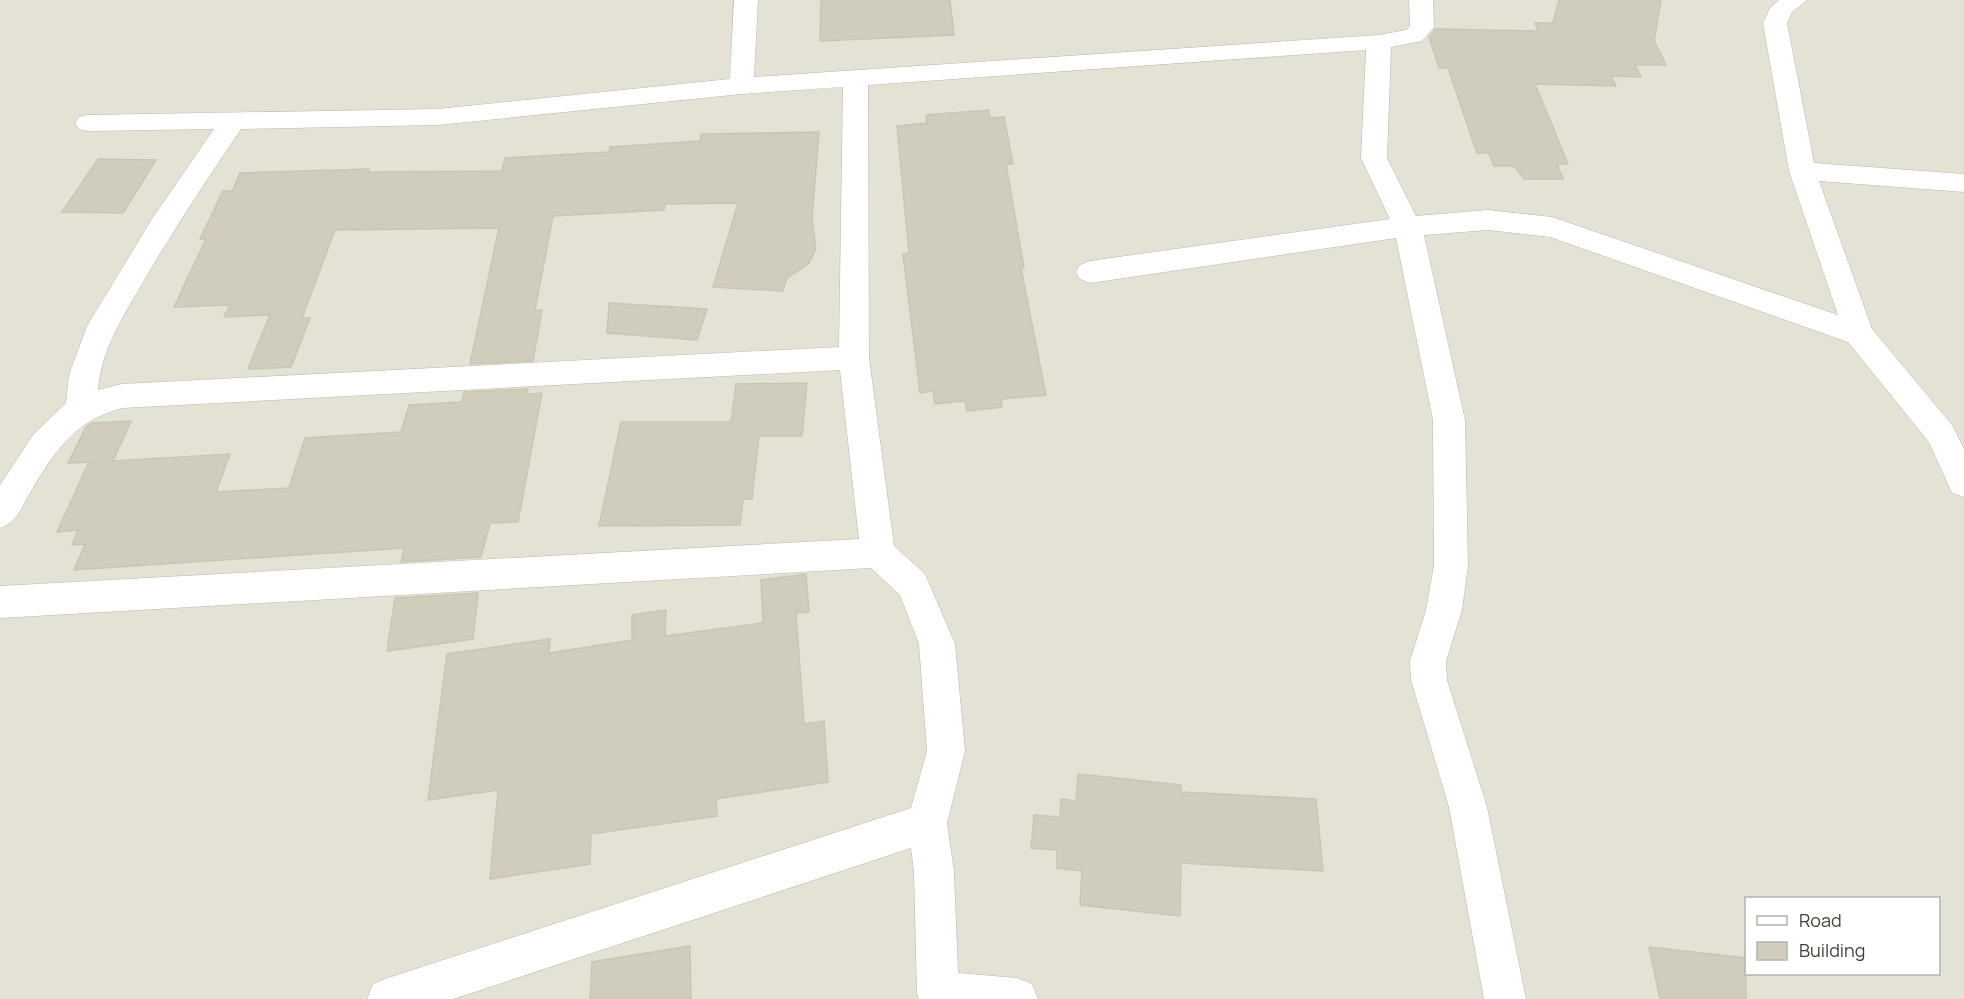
<svg xmlns="http://www.w3.org/2000/svg" width="1964" height="999" viewBox="0 0 1964 999" font-family="Manrope,sans-serif">
<rect width="100%" height="100%" fill="#f1f0e6"/>
<path fill="#e4e2d5" fill-rule="evenodd" d="M 0,0 L 1964,0 L 1964,999 L 0,999 ZM 1746,898 L 1938,898 L 1938,974 L 1746,974 Z"/>
<g fill="#d1cdbd" stroke="#cbc6b1" stroke-width="1.5">
<polygon points="821,0 950,0 954,35 820,41"/>
<polygon points="1559,0 1661,0 1654,41 1666,65 1635,65 1641,77 1611,76 1616,86 1535,84 1568,164 1557,164 1563,179 1524,179 1514,166 1494,166 1489,153 1477,153 1448,68 1439,68 1429,37 1435,29 1538,31 1535,23 1553,23"/>
<polygon points="989,110 990,118 1004,117 1013,164 1006,164 1024,268 1021,268 1046,395 1001,399 1002,407 967,411 965,401 935,404 933,391 920,393 903,254 909,253 897,126 927,123 926,115"/>
<polygon points="819,132 812,219 816,249 809,263 787,278 783,291 713,287 738,203 665,204 664,210 553,216 535,310 542,310 533,361 470,364 499,228 335,230 302,318 310,318 291,367 248,369 270,315 224,317 230,305 174,307 206,239 200,239 223,191 232,191 240,173 369,169 368,172 502,171 505,158 609,152 610,147 700,141 701,134"/>
<polygon points="98,159 156,160 123,213 62,212"/>
<polygon points="609,303 707,309 697,340 607,333"/>
<polygon points="807,383 802,436 759,436 752,499 743,499 740,525 599,526 621,422 731,422 736,384"/>
<polygon points="528,389 527,394 542,393 518,522 490,523 481,557 401,562 404,548 74,570 85,544 72,545 78,530 57,532 89,462 97,462 68,463 86,427 92,423 131,421 113,461 230,454 216,492 289,488 305,438 401,432 409,405 462,402 464,392"/>
<polygon points="806,574 809,612 796,613 804,724 824,721 828,782 716,799 717,816 591,834 590,864 490,879 498,790 428,800 447,654 550,639 549,653 632,640 632,615 666,610 665,636 763,623 761,580"/>
<polygon points="478,593 473,639 387,651 395,598"/>
<polygon points="1078,774 1181,785 1181,792 1316,799 1323,871 1181,863 1180,916 1080,905 1082,871 1057,868 1057,850 1031,848 1034,815 1060,817 1061,799 1076,801"/>
<polygon points="690,946 691,999 590,999 592,962"/>
<polygon points="1649,947 1746,958 1746,999 1660,999"/>
</g>
<g fill="none" stroke-linecap="round" stroke-linejoin="round">
<defs>
<path id="minor" d="M 734,0 L 758,0 L 754,77 L 1379,35 L 1406,30 L 1410,26 L 1409,0 L 1433,0 L 1434,27 L 1422,41 L 1391,47 L 1387,158 L 1416,216 L 1488,210 L 1552,217 L 1838,315 L 1789,171 L 1763,23 L 1770,8 L 1779,0 L 1807,0 L 1792,12 L 1787,23 L 1814,163 L 1964,174 L 1964,192 L 1819,181 L 1872,329 L 1952,425 L 1964,449 L 1964,497 L 1952,493 L 1929,442 L 1848,342 L 1550,237 L 1488,230 L 1424,235 L 1465,420 L 1468,565 L 1462,610 L 1446,661 L 1447,680 L 1487,807 L 1526,999 L 1484,999 L 1449,807 L 1411,680 L 1410,661 L 1426,610 L 1434,565 L 1433,420 L 1396,238 L 1090,283 L 1080,279 L 1076,272 L 1080,265 L 1090,261 L 1390,219 L 1361,158 L 1366,50 L 868,85 L 869,358 L 894,546 L 925,574 L 955,644 L 965,751 L 947,823 L 954,872 L 958,973 L 1017,978 L 1032,984 L 1038,999 L 919,999 L 917,993 L 914,872 L 911,848 L 453,999 L 367,999 L 373,984 L 388,978 L 911,808 L 927,751 L 919,644 L 900,595 L 871,568 L 0,618 L 0,586 L 859,539 L 840,370 L 122,408 C 73,421 54,453 29,494 C 21,509 16,523 0,528 L 0,485 L 33,435 L 66,403 L 69,375 L 87,326 L 152,219 L 214,129 L 88,131 L 79,129 L 75,123 L 79,117 L 88,115 L 438,109 L 730,79 ZM 843,87 L 839,347 L 122,384 L 98,390 C 101,348 126,312 146,277 C 176,226 208,178 241,129 L 438,125 L 742,94 Z"/>
</defs>
<use href="#minor" stroke="#bbb8aa" stroke-width="1"/>
<use href="#minor" fill="#fff" fill-rule="evenodd"/>
</g>
<rect x="1745" y="897" width="195" height="78" fill="#ffffff" stroke="#b4b3af" stroke-width="1.5"/>
<rect x="1757" y="916" width="30" height="9" fill="#ffffff" stroke="#b4b3af" stroke-width="1.5"/>
<text x="1799" y="927" font-size="18" fill="#434036">Road</text>
<rect x="1757" y="942" width="30" height="18" fill="#d1cdbd" stroke="#b4b3af" stroke-width="1.5"/>
<text x="1799" y="957" font-size="18" fill="#434036">Building</text>
</svg>
